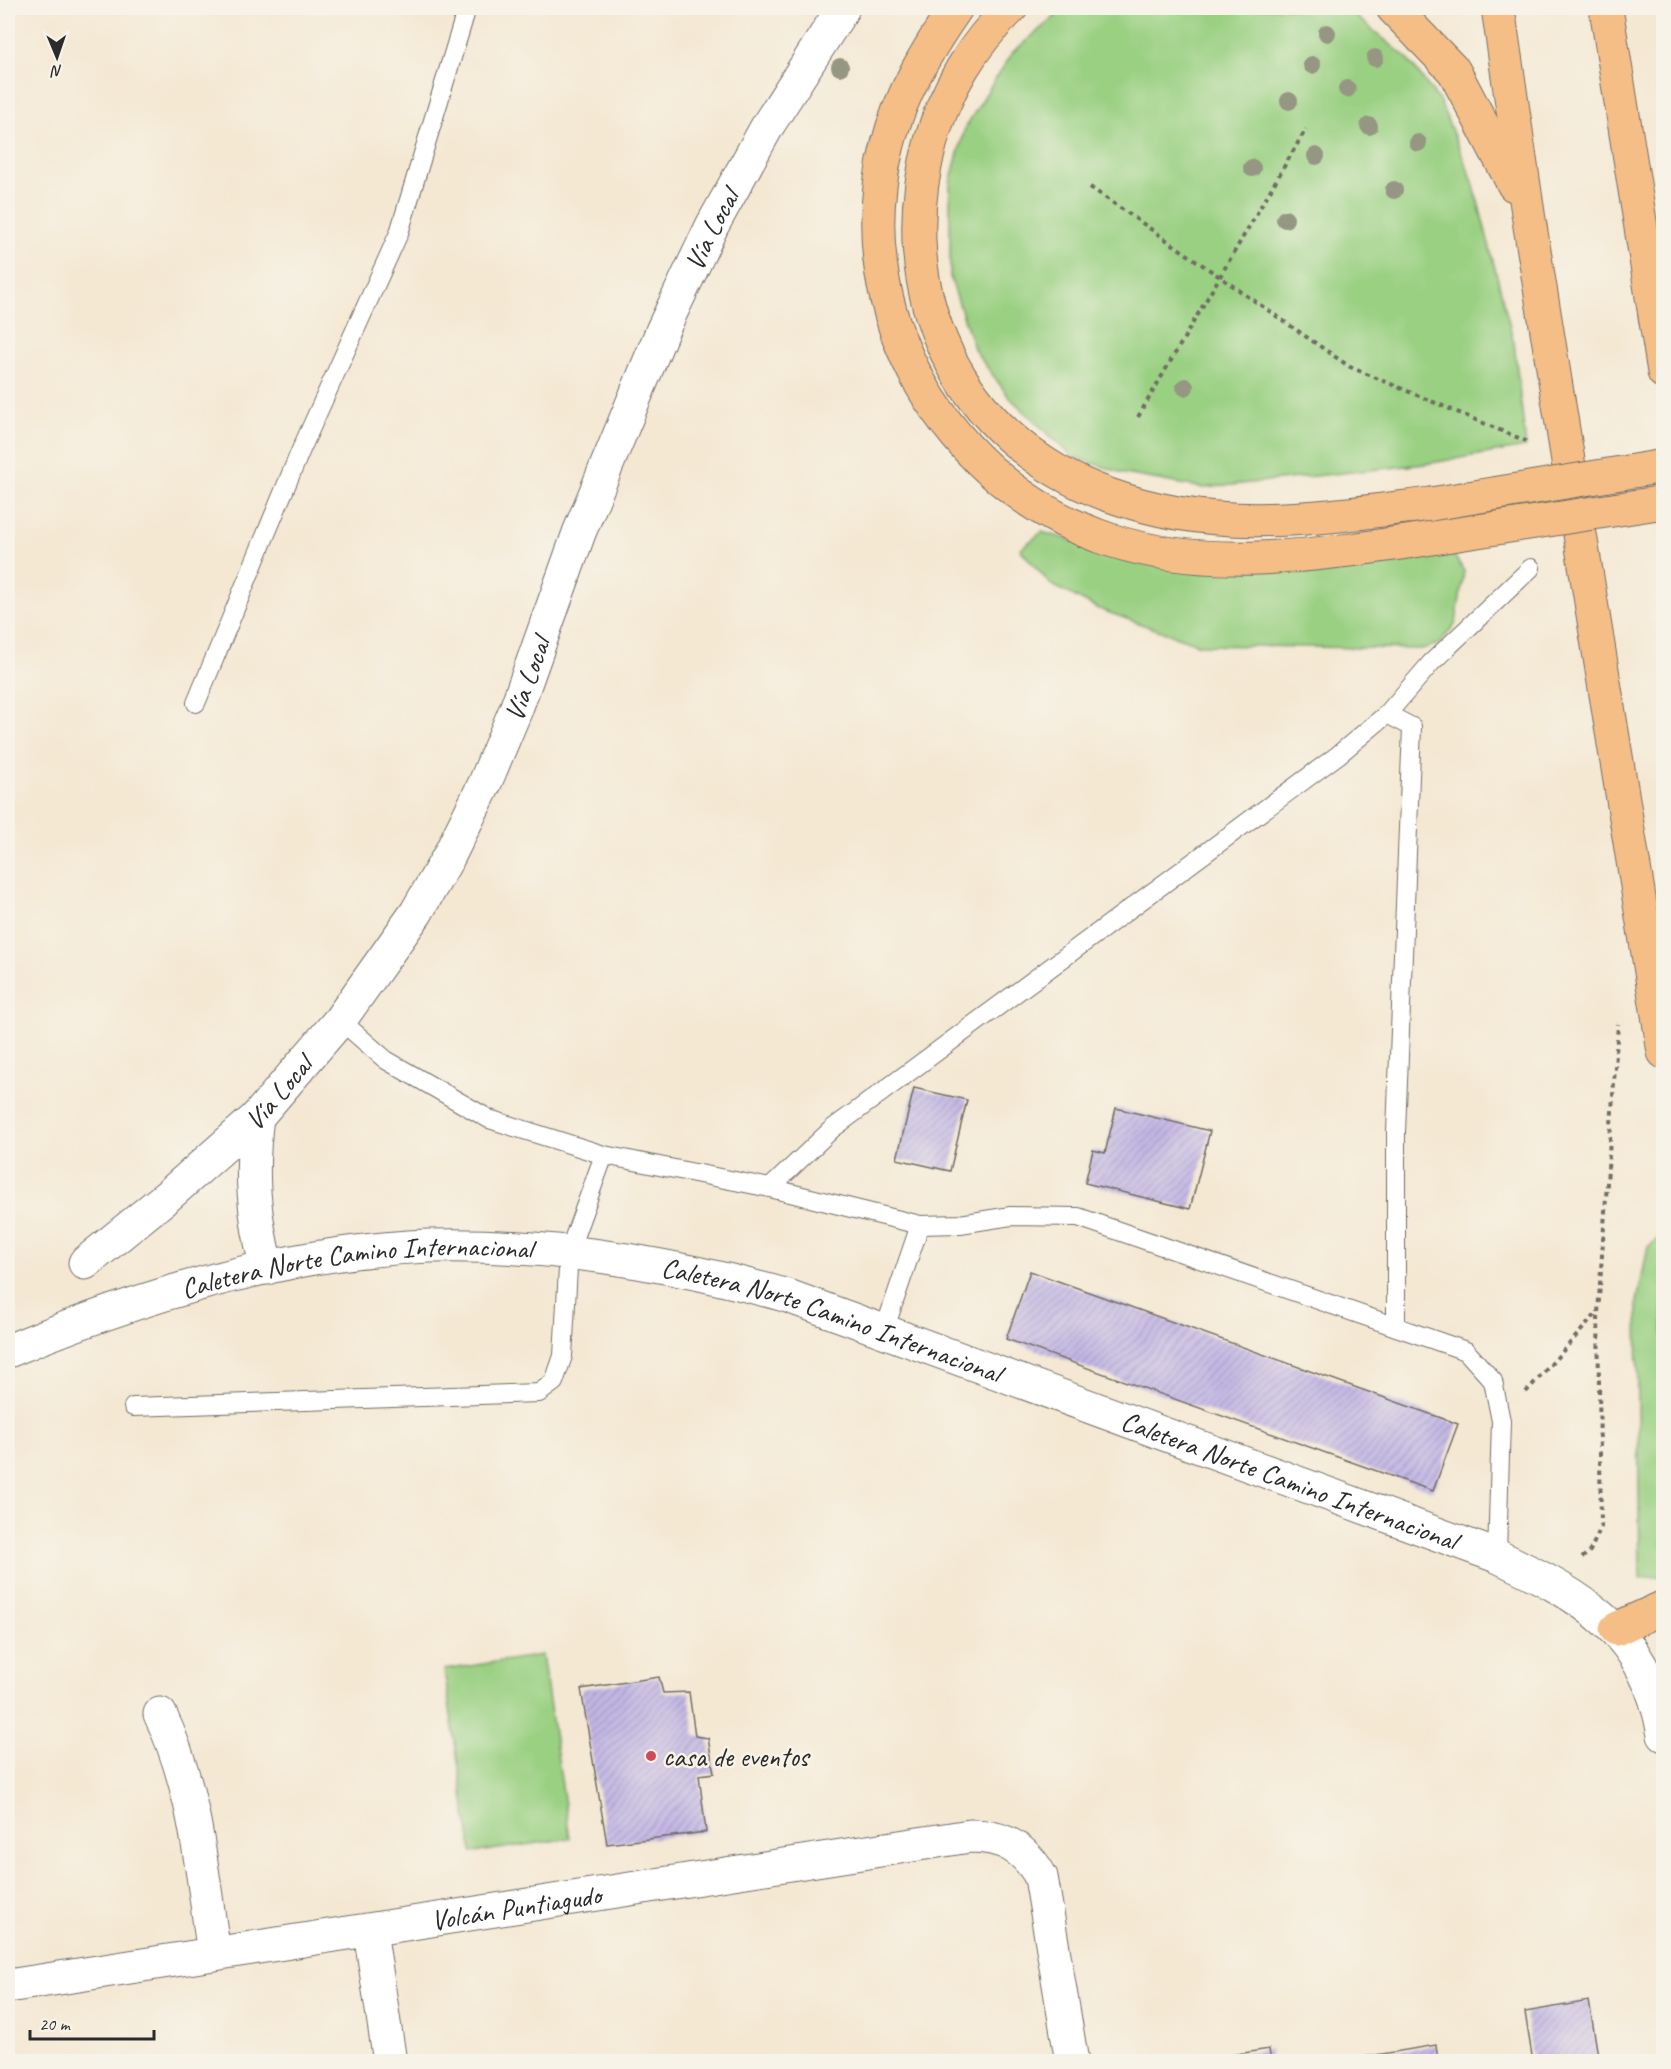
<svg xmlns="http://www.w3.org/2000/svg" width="1671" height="2069" viewBox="0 0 1671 2069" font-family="Caveat,sans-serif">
<defs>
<pattern id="building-hatch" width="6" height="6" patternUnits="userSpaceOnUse" patternTransform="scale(1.5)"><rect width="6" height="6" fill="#c3b7e6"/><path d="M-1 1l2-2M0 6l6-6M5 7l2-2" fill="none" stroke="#9f95bb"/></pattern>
</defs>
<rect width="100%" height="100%" fill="#f7f3e8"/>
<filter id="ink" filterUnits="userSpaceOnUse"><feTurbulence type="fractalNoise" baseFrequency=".0167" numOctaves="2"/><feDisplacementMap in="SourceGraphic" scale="12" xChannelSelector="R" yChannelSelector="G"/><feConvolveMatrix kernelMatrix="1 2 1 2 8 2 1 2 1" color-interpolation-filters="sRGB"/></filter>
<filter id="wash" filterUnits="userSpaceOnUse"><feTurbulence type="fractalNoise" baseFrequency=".008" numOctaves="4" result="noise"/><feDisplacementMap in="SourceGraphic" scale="24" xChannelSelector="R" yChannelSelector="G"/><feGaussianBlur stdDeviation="1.35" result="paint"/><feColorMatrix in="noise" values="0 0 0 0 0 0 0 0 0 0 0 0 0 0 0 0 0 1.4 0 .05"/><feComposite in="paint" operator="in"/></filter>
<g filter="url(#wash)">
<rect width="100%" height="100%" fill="#f4e8d3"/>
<g fill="#9ad082" stroke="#627e56" stroke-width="1.5">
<polygon points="1065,8 1346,8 1407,58 1440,102 1473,182 1514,343 1526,447 1425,464 1204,488 1125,474 1072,456 1009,397 975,351 950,277 950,183 965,128 989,89 1013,52"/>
<polygon points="1042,532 1112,552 1450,549 1464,571 1456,623 1439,644 1421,649 1200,645 1099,609 1050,584 1020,549"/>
<polygon points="1663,1235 1663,1576 1640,1578 1637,1302 1648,1247"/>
<polygon points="542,1655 570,1838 472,1853 444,1670"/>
</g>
<g id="blocks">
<g fill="url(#building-hatch)">
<polygon points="914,1088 967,1100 950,1171 897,1159"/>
<polygon points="1116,1108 1210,1131 1190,1209 1085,1183 1093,1150 1105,1153"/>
<polygon points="1030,1271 1458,1424 1433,1491 1006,1339"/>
<polygon points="659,1677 663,1693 689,1692 695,1736 708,1738 714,1773 699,1775 706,1832 607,1844 581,1689"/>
<polygon points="1589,2001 1599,2062 1533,2062 1525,2012"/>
<polygon points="1436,2045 1438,2062 1364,2062 1363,2057"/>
<polygon points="1269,2049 1271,2062 1205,2062 1205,2059"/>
</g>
</g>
</g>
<g filter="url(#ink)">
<use href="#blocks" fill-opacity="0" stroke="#716d66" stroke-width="1.5"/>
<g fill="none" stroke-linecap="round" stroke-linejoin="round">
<defs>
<g id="service">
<polyline points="196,703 300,452 399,233 467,8"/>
<polyline points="1387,714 1431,663 1531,568"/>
<polyline points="340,1020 386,1060 489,1119 604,1155 770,1188 920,1225 960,1224 1011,1216 1078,1217 1466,1351 1493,1381 1501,1421 1497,1556"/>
<polyline points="770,1188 832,1129 1338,755 1387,714 1412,727 1396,1132 1396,1327"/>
<polyline points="884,1331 920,1225"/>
<polyline points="133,1407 539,1393 554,1382 563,1356 569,1251 604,1155"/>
</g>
<g id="minor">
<path d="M 257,1117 C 250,1171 253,1216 267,1268"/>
<path id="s1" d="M 85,1263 L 170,1194 L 257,1117 L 340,1020 L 416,913 L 449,856 L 485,783 L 516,709 L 579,533 L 663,329 L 712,226 L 768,125 L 843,8"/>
<path d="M 160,1714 C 196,1789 202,1873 214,1954"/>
<polyline points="370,1931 390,2062"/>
<path id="s2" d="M 8,1986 L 970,1836 C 1003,1836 1025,1848 1041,1877 L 1072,2062"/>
</g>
<g id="tertiary">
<path id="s3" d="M 8,1351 C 138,1297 287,1251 429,1246 C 552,1243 671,1263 788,1296 L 1497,1556 C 1584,1597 1647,1632 1664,1735"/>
</g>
<path id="primary" d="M 956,8 C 927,50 900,95 888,144 C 844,313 947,486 1110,540 C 1214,574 1333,553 1439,537"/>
<g id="motorway">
<path d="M 1011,8 C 973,43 945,91 931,141 C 889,291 957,439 1106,494 C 1218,535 1317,518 1431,504"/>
<polyline points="1393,8 1454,71 1514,185"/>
<polyline points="1498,8 1529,220 1664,1052"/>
<polyline points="1606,8 1664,372"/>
<polyline points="1616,1629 1664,1607"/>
</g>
</defs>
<use href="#service" stroke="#716d66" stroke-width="20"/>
<use href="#minor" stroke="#716d66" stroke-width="35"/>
<use href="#tertiary" stroke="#716d66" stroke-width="35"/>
<use href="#primary" stroke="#716d66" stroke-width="35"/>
<use href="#motorway" stroke="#716d66" stroke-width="35"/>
<g stroke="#716d66" stroke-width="4" stroke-dasharray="4.5 4.5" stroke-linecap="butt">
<polyline points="1090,187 1350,367 1526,441"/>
<polyline points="1138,417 1306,129"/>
<polyline points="1526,1392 1597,1313"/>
<polyline points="1582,1558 1590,1551 1601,1527 1598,1313 1618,1024"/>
</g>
<use href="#service" stroke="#fff" stroke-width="18"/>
<use href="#minor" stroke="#fff" stroke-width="33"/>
<use href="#tertiary" stroke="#fff" stroke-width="33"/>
<use href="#primary" stroke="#f6be87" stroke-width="33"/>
<use href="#motorway" stroke="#f6be87" stroke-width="33"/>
<defs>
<polyline id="primary-bridge" points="1439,537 1664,502"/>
<polyline id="motorway-bridge" points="1431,504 1664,466"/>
</defs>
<use href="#primary-bridge" stroke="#716d66" stroke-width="35" stroke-linecap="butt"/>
<use href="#motorway-bridge" stroke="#716d66" stroke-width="35" stroke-linecap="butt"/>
<use href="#primary-bridge" stroke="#f6be87" stroke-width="33"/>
<use href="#motorway-bridge" stroke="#f6be87" stroke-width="33"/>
</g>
<g fill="#959783">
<circle cx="1327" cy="33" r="9"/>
<circle cx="1375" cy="58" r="9"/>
<circle cx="1312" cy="65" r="9"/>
<circle cx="840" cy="67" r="9"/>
<circle cx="1347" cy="89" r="9"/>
<circle cx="1289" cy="101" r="9"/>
<circle cx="1369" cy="126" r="9"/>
<circle cx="1418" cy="143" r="9"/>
<circle cx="1316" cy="156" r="9"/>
<circle cx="1252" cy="168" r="9"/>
<circle cx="1394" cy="190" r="9"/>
<circle cx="1285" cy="219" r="9"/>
<circle cx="1185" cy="387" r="9"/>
</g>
</g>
<circle fill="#d1495b" stroke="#f7f3e8" stroke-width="2" cx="651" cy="1756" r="6"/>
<g text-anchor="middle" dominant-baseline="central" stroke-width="5" stroke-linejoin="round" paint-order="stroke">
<g font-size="28" fill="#2b2b2b" stroke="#f7f3e8">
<text stroke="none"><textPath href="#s1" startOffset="1230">Vía Local</textPath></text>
<text stroke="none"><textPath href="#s1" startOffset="744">Vía Local</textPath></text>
<text stroke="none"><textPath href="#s1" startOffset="258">Vía Local</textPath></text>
<text stroke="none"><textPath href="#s3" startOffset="362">Caletera Norte Camino Internacional</textPath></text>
<text stroke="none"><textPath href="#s3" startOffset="848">Caletera Norte Camino Internacional</textPath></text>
<text stroke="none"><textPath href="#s3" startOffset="1334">Caletera Norte Camino Internacional</textPath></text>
<text stroke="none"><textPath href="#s2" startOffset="514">Volcán Puntiagudo</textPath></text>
</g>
<g font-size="28" fill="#2b2b2b" stroke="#f7f3e8" text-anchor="start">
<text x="663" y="1756">casa de eventos</text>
</g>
</g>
<rect width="1671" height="2069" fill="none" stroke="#f7f3e8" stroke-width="30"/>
<g transform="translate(57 57) rotate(178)" stroke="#f7f3e8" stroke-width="4.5" paint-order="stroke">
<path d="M0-4.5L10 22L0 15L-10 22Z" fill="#2b2b2b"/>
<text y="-9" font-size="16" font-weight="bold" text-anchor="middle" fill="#2b2b2b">N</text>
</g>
<path d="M30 2030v9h124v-9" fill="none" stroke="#2b2b2b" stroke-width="3"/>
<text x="39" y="2030" font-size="18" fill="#2b2b2b" stroke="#f7f3e8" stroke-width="4.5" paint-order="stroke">20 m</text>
</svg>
